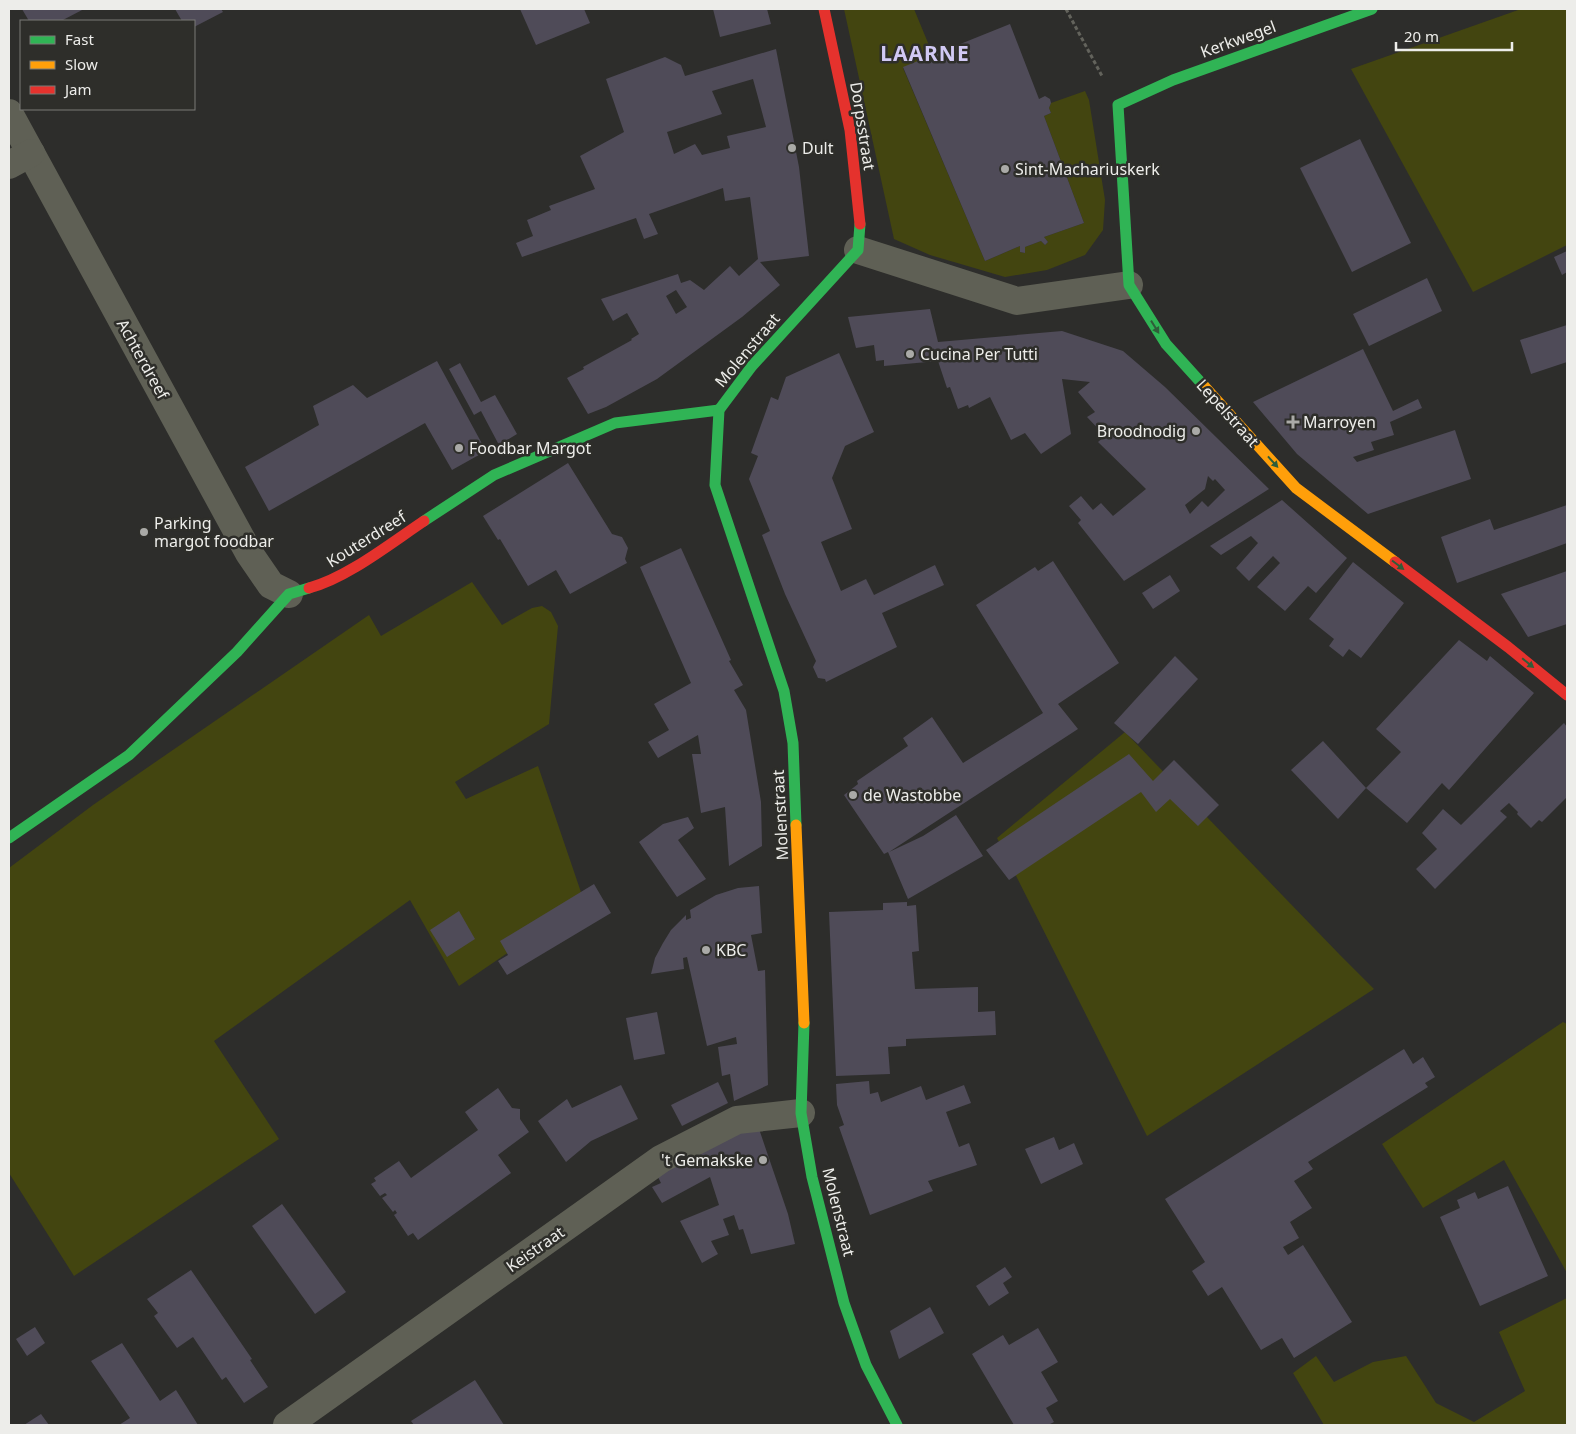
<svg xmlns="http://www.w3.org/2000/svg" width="1576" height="1434" viewBox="0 0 1576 1434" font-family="'Noto Sans',sans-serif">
<rect width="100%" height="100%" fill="#2d2d2b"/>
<g fill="#434510">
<polygon points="844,9 914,9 933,55 903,68 985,261 1020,246 1020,252 1025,253 1025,247 1041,241 1045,245 1048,242 1044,237 1084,223 1044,116 1051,113 1049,108 1051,103 1085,91 1089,100 1105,200 1103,230 1085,255 1047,270 1005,277 930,255 894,239"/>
<polygon points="1521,9 1567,9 1567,245 1473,292 1351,69"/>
<polygon points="472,582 502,625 532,608 542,606 551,612 558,626 549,724 455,782 466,799 538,766 584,901 459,986 410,900 214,1041 279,1139 74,1276 9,1173 9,868 93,805 369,615 381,636"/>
<polygon points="1125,732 1340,955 1374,989 1147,1136 997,838"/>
<polygon points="1563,1022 1567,1024 1567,1273 1504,1160 1423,1208 1382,1144"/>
<polygon points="1567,1298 1567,1425 1324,1425 1293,1373 1316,1356 1334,1382 1373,1362 1406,1356 1436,1403 1474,1422 1525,1391 1499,1332"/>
</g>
<g fill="#4f4b58" fill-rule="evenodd">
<polygon points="22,9 84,9 61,21 29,21"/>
<polygon points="175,9 221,9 223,12 194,27 194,21 182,21"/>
<polygon points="520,9 584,9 590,23 536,45"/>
<polygon points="713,9 767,9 771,24 720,37"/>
<polygon points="1010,24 1039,99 1045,96 1050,99 1051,103 1049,108 1051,113 1044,116 1084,223 1044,237 1048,242 1045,245 1041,241 1025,247 1025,253 1020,252 1020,246 985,261 903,67"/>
<path d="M 776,49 L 799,167 L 809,256 L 760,262 L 780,285 L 742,317 L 657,379 L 606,407 L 588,414 L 567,378 L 584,369 L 583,367 L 632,340 L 631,339 L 639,334 L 627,313 L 613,321 L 601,299 L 678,274 L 681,283 L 690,280 L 704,290 L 730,266 L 739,276 L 758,259 L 750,197 L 725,201 L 723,188 L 649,214 L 658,234 L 644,239 L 636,218 L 522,257 L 516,243 L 533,236 L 527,220 L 551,210 L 549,206 L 595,189 L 580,156 L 624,132 L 606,79 L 665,57 L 681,65 L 685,76 ZM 753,79 L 766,127 L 727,136 L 730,148 L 702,155 L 695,144 L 674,154 L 667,132 L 722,114 L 712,91 ZM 676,290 L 687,307 L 676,314 L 666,296 Z"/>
<polygon points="1360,139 1411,243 1352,272 1300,168"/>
<polygon points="1567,251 1567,272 1562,275 1554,257"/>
<polygon points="1427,278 1442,311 1369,346 1353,314"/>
<path d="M 930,309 L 938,342 L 1062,331 L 1123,351 L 1165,387 L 1269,489 L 1124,581 L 1078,523 L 1081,520 L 1069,506 L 1081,496 L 1093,510 L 1101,503 L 1113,516 L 1146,489 L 1098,442 L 1105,436 L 1087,417 L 1095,412 L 1078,392 L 1090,382 L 1062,379 L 1071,434 L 1041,454 L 1025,433 L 1011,440 L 990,397 L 969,408 L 968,405 L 958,409 L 950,387 L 947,388 L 938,361 L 884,366 L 884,360 L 876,361 L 874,345 L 856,348 L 848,317 ZM 1208,476 L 1213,481 L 1215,479 L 1225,490 L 1208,507 L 1202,501 L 1190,514 L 1185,505 L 1205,489 Z"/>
<polygon points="1567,325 1567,362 1531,374 1520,340"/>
<polygon points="1363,349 1393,411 1418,399 1422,408 1390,422 1394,435 1371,442 1374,450 1353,457 1357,462 1455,430 1471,479 1368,514 1297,454 1253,402"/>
<polygon points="839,353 874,432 845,446 832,478 852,529 821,542 841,591 866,579 874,595 935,565 944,585 882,613 897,647 826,682 825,679 818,678 813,667 816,661 785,594 762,535 770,531 749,479 758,456 751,453 771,397 778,400 786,377"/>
<polygon points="437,361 486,451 452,470 425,423 269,511 245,467 319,425 313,406 353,385 367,398"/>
<polygon points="460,363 481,402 495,395 517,434 499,445 481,411 474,415 449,369"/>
<polygon points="568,463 612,534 622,537 628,548 625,559 627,563 570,594 556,570 528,586 500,539 498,540 483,516"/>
<polygon points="1282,500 1347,558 1316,593 1308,586 1285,611 1257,587 1280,563 1273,556 1249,581 1236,568 1258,543 1251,536 1221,555 1210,546"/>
<polygon points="1567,505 1567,543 1457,583 1441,537 1490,519 1494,530"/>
<polygon points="681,548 731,660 729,661 743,685 734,690 746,710 761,802 762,846 729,866 725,807 701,813 692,754 701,754 698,735 658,758 648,742 669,730 654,704 691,683 640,567"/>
<polygon points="1053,561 1119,663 1058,704 1078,729 889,852 923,836 956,815 983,856 908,899 888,852 884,854 844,795 858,784 857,781 908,746 903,738 932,717 963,763 1043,713 976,605 1035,567 1038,571"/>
<polygon points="1353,562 1404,603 1361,658 1349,649 1343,657 1329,646 1334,639 1309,619"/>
<polygon points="1567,571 1567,624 1528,637 1501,594"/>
<polygon points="1170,575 1180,591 1153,609 1142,593"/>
<polygon points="1459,640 1487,661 1490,656 1534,693 1449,790 1442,783 1407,823 1366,788 1401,752 1376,729"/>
<polygon points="1175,656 1198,679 1138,744 1114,723"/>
<polygon points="1564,723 1567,727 1567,797 1542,822 1539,820 1531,828 1517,814 1518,812 1509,803 1500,811 1507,817 1435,889 1416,869 1437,849 1422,833 1443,809 1461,825"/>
<polygon points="1323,741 1366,788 1338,819 1291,770"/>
<polygon points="1129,754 1153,781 1174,760 1219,805 1198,826 1170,799 1156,812 1141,792 1009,880 986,850"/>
<polygon points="688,817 694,828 678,840 706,879 677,897 639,842 663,824"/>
<polygon points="594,884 611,913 507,975 498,961 508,955 500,941"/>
<polygon points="759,886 762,933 751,935 758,971 765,970 768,1085 734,1101 730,1074 722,1076 718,1047 737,1044 736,1037 707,1046 687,957 683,958 684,969 651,974 655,958 663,943 671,930 686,915 686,920 691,918 690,910 716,895 738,888"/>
<polygon points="907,902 907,906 916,905 919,951 912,952 915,989 978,987 978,1012 995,1011 996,1035 906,1039 906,1046 888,1047 890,1074 836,1076 829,912 883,910 883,903"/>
<polygon points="459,911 475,939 447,957 430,930"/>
<polygon points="657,1012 665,1054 634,1060 626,1018"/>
<polygon points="1404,1049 1413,1064 1423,1057 1435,1077 1425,1083 1428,1087 1308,1162 1313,1169 1294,1181 1312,1208 1290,1222 1299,1238 1283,1247 1288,1255 1303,1245 1352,1322 1294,1358 1282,1338 1261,1350 1222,1287 1208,1296 1192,1271 1205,1262 1165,1199"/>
<polygon points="869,1081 870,1094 878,1092 881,1102 921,1086 926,1100 964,1085 971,1103 946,1112 959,1147 969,1143 977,1165 928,1181 933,1191 870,1215 839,1127 844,1125 837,1105 836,1084"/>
<polygon points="718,1082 728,1103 682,1126 671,1105"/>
<polygon points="621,1085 638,1119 591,1141 566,1162 538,1121 567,1099 572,1108"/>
<polygon points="498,1088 512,1108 520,1109 520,1119 529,1132 498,1155 511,1173 418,1240 413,1233 408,1236 394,1215 397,1213 395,1210 393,1212 382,1198 387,1195 385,1193 380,1196 371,1184 376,1181 374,1178 399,1161 411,1178 478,1130 465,1112"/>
<polygon points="758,1126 788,1214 795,1244 751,1254 743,1229 739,1230 734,1215 723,1219 729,1235 711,1241 718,1254 702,1263 680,1221 719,1205 710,1177 662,1203 652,1187 661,1183 656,1173 711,1144"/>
<polygon points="1054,1137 1059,1150 1074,1143 1083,1164 1041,1184 1025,1149"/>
<polygon points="1508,1186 1548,1276 1480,1306 1440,1217 1460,1208 1457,1200 1475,1192 1478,1199"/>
<polygon points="282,1204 346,1292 315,1314 252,1226"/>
<polygon points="1005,1267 1012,1277 1003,1283 1009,1293 989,1306 976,1286"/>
<polygon points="191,1270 252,1359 250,1360 268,1387 244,1403 226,1377 222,1380 193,1337 177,1348 154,1316 158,1313 147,1299"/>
<polygon points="930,1307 944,1333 899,1359 890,1331"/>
<polygon points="35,1327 45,1343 27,1356 16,1339"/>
<polygon points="1038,1328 1058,1362 1041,1372 1058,1401 1046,1408 1054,1422 1048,1425 1014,1425 972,1354 1003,1335 1009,1345"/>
<polygon points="122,1343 160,1401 176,1390 198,1425 119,1425 130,1418 91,1361"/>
<polygon points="475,1380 504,1425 414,1425 411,1421"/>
<polygon points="41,1414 49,1425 24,1425"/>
</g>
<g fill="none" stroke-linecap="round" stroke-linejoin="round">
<polyline stroke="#63635c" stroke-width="3" stroke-dasharray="4 2.5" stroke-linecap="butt" points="1066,9 1102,76"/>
<g stroke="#5f6055" stroke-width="28">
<polyline points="9,113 249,553 271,585 289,594"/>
<polyline points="9,165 31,153"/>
<polyline points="858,250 1017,301 1129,285"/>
<polyline points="287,1425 661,1159 737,1120 801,1113"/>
</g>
<g stroke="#30b455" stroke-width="11">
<polyline points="1204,386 1166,344 1129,285 1118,105 1173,80 1372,9"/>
<polyline points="424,521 494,475 615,423 719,410"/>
<polyline points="796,825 793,743 784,691 715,485 719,410 752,366 858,250 860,224"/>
<polyline points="9,838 129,755 237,652 289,594 309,588"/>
<polyline points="804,1023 801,1113 812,1177 844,1303 866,1365 897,1425"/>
</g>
<g stroke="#ff9f0a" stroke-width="11">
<polyline points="1204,386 1296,488 1395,562"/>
<polyline points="796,825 804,1023"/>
</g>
<g stroke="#e5322d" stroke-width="11">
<polyline points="824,9 850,130 860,224"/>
<polyline points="1395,562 1508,647 1567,695"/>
<path d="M 309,588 C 347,578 391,543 424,521"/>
</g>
</g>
<defs><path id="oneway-solid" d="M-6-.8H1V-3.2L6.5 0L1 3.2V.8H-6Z" transform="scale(1.25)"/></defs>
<g fill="#2f5d39">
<use href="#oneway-solid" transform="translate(1155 327) rotate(58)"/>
<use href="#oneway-solid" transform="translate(1273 462) rotate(48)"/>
<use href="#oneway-solid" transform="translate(1398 565) rotate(37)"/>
<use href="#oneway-solid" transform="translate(1528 663) rotate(39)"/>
</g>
<g fill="#aaaaa7" stroke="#2e2e2a" stroke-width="2">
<circle cx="792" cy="148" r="5"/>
<circle cx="1005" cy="169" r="5"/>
<circle cx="910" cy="354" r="5"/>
<path d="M1290.5 414.5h5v5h5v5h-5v5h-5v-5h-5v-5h5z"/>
<circle cx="1196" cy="431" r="5"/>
<circle cx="459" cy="448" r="5"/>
<circle cx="144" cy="532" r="5"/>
<circle cx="853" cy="795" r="5"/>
<circle cx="706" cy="950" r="5"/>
<circle cx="763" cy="1160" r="5"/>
</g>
<g text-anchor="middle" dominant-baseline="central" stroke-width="5" stroke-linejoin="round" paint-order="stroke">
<g font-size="16" fill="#ededea" stroke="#2e2e2a">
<text transform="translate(1238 39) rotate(-20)">Kerkwegel</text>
<text transform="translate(863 126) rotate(81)">Dorpsstraat</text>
<text transform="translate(747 350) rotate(-50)">Molenstraat</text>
<text transform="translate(143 359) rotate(61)">Achterdreef</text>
<text transform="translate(1228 413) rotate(48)">Lepelstraat</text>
<text transform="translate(366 539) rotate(-32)">Kouterdreef</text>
<text transform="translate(780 815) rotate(-93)">Molenstraat</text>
<text transform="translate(839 1212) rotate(76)">Molenstraat</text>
<text transform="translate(535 1249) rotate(-35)">Keistraat</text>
</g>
<g font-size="16" fill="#ededea" stroke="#2e2e2a" text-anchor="start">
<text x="802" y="148">Dult</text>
<text x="1015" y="169">Sint-Machariuskerk</text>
<text x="920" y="354">Cucina Per Tutti</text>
<text x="1303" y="422">Marroyen</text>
<text x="1186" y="431" text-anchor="end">Broodnodig</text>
<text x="469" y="448">Foodbar Margot</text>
<text x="154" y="523">Parking<tspan x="154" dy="18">margot foodbar</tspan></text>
<text x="863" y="795">de Wastobbe</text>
<text x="716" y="950">KBC</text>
<text x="753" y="1160" text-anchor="end">'t Gemakske</text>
</g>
<g font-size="21" font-weight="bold" letter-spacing="1" fill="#d1c9f4" stroke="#2e2e2a">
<text x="925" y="53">LAARNE</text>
</g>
</g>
<rect width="1576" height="1434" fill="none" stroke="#ededea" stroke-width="20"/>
<rect x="20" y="20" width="175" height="90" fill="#2e2e2a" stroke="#7a7a77"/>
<rect x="30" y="36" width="25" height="8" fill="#30b455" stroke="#7a7a77"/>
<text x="65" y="45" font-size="15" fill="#ededea">Fast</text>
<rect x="30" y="61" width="25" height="8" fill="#ff9f0a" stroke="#7a7a77"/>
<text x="65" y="70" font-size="15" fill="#ededea">Slow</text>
<rect x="30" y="86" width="25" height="8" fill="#e5322d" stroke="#7a7a77"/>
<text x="65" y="95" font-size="15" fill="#ededea">Jam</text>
<path d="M1396 42v8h116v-8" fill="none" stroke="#ededea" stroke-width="2.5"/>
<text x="1404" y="42" font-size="15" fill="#ededea" stroke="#2e2e2a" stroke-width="4" paint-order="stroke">20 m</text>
</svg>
